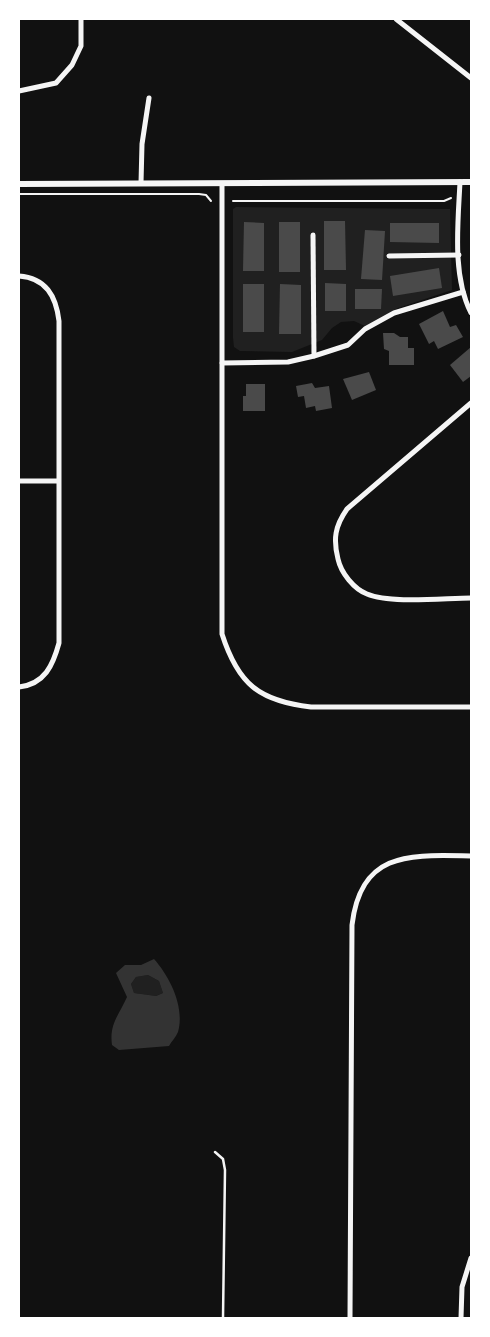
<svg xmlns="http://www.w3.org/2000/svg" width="490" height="1337" viewBox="0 0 490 1337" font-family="'IBM Plex Serif',serif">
<rect width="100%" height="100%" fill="#111"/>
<g fill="#202020">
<polygon points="236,207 450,209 452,290 398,308 365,326 354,321 341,322 332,328 322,340 292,352 240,351 234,347 233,338 233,209"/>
<polygon points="148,975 159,981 163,993 156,996 134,993 131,984 136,977"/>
</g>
<path fill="#333" fill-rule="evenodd" d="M 154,959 C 170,977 185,1007 178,1032 C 176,1037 171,1042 169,1046 L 119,1050 L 112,1045 C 109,1024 119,1015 127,997 L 116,973 L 125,965 L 141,965 ZM 148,975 L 159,981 L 163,993 L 156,996 L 134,993 L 131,984 L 136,977 Z"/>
<g fill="#4a4a4a">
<polygon points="324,221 345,221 346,270 324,270"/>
<polygon points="244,222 264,223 264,271 243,271"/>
<rect x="279" y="222" width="21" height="50"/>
<polygon points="390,223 439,223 439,243 390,242"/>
<polygon points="365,230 385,231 382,280 361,279"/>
<polygon points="439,268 442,288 393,296 390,276"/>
<polygon points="325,283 346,284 346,311 325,311"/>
<rect x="243" y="284" width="21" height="48"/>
<polygon points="280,284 301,285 301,334 279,334"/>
<polygon points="355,289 382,289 381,309 355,309"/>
<polygon points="443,311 450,327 456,325 463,337 438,349 434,341 429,344 419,324"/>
<polygon points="383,333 394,333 400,337 408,337 408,348 414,348 414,365 389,365 389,351 384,349"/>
<polygon points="471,347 471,376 463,382 450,365"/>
<polygon points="369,372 376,390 352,400 343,379"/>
<polygon points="312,383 315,388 329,386 332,408 316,411 315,406 306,408 304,396 298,397 296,386"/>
<polygon points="246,384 265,384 265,411 243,411 243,396 246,396"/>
</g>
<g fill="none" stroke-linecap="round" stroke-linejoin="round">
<g stroke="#f5f5f5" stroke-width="2">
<polyline points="19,194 199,194 206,195 211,201"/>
<polyline points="233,201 444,201 451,198"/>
</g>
<polyline stroke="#f5f5f5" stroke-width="2.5" points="215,1152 223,1159 225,1170 223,1318"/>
<g stroke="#f5f5f5" stroke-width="5">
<polyline points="396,19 471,78"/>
<polyline points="19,91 56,83 72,65 81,46 81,19"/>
<path d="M 460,182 C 458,224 452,275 471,313"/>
<polyline points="141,183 142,144 149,98"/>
<path d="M 222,185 L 222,634 C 238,684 259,701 311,707 L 471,707"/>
<polyline points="313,235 314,356"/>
<polyline points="389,256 459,255"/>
<path d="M 19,276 C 46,278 56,296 59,321 L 59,643 C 53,665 45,684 19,687"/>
<polyline points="222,363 288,362 314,356 348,345 365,329 394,313 463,292"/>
<path d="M 471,403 L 347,509 C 335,526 333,539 338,559 C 341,573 354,589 367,594 C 390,604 445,598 471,598"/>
<polyline points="19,481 58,481"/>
<path d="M 350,1318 L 352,925 C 361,850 411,855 471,856"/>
<polyline points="461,1318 462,1287 471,1258"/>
</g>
<polyline stroke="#f5f5f5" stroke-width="6" points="19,184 471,182"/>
</g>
<rect width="490" height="1337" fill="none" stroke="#ffffff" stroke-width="40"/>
</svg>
